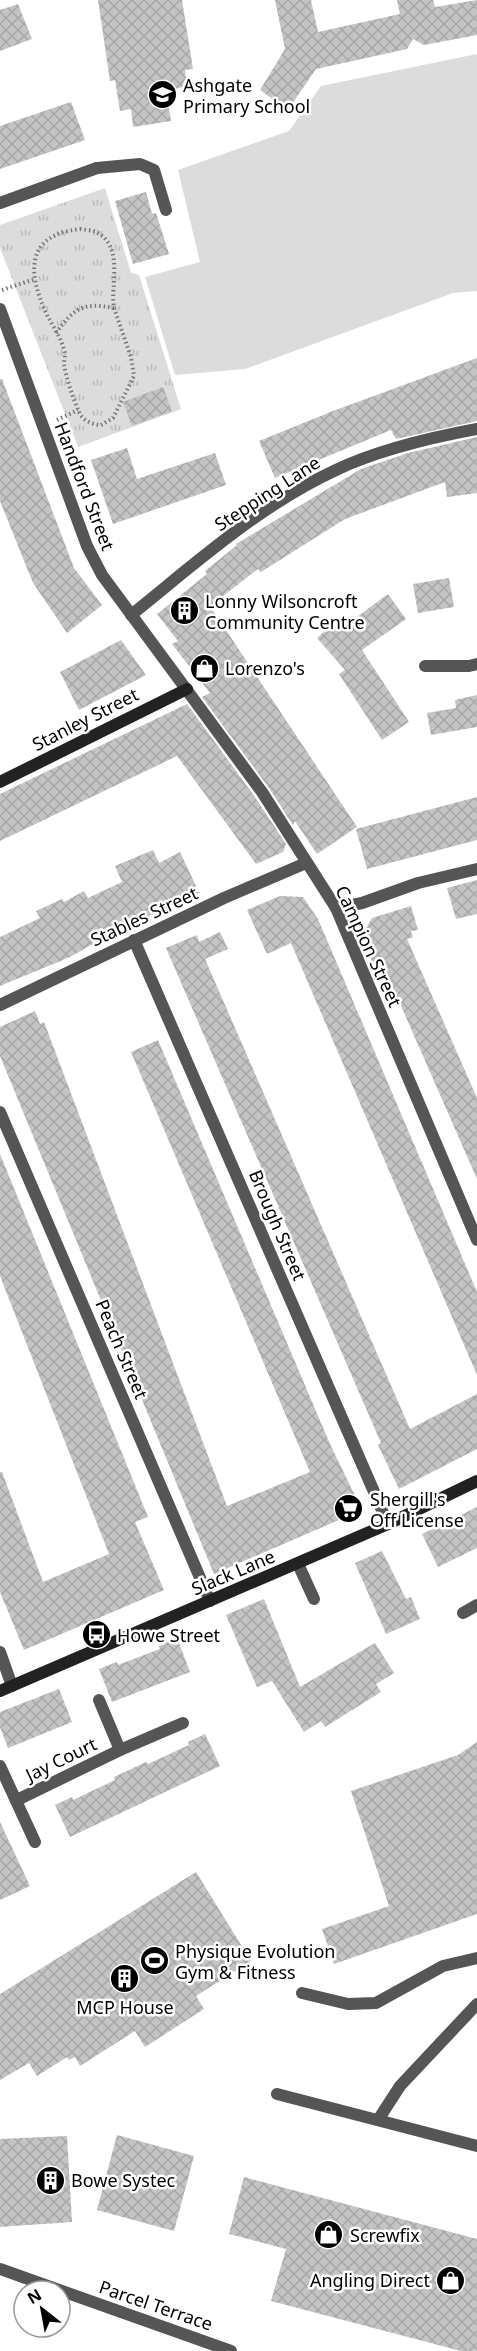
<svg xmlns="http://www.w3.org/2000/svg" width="477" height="2351" viewBox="0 0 477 2351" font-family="'Noto Sans',sans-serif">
<defs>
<pattern id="park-tufts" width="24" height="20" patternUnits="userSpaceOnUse" patternTransform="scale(1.5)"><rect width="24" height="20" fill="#dcdcdc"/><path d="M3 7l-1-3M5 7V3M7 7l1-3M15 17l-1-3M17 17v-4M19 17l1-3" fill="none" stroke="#bbb"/></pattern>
<pattern id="building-cross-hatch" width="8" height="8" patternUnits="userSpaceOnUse" patternTransform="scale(1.5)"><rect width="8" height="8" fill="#c4c4c4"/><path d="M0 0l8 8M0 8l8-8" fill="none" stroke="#a7a7a7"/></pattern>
</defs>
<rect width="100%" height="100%" fill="#fff"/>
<polygon fill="#dcdcdc" points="477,54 477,291 453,293 245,369 175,375 145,277 200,262 178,170 289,131 321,86"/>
<polygon fill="url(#park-tufts)" points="105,188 131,273 139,275 181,409 78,447 0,248 0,225"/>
<g fill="url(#building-cross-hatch)">
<polygon points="98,0 182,0 193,69 185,70 187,86 166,91 171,121 133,127 131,109 120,111 115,80 110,81"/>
<polygon points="275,0 311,0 318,32 400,14 397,0 433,0 435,7 477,0 477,35 424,45 413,39 407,49 316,69 288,110 260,90 285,49"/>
<polygon points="18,4 32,39 0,51 0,10"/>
<polygon points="71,102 85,140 0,169 0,126"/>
<polygon points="146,192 152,214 156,213 169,254 133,264 115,201"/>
<polygon points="477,358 477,421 396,439 391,430 275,478 259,441 333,411"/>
<polygon points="0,379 2,379 74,568 102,605 67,633 33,583 0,501"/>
<polygon points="163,387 172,411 132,426 123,402"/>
<polygon points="477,437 477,493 447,497 445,482 345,519 261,572 258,569 210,606 357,827 317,854 295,821 293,825 269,788 202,697 210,693 172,644 178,641 157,614 207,574 205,571 237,545 236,544 361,469 408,453"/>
<polygon points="127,448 137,479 215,453 226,485 113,524 91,460"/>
<polygon points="449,578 454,607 418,613 413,584"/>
<polygon points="388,594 406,619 362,650 409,722 382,740 339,674 345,670 317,638 340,618 346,625"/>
<polygon points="121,640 146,675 79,710 60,672"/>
<polygon points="477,695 477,727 431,735 427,713 456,708 455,700"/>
<polygon points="187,704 255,797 286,844 283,852 256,864 177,756 0,841 0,794"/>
<polygon points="477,797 477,840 367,869 356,829"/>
<polygon points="153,850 159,863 180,852 198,890 194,892 201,892 114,932 70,957 0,986 0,937 40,918 36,911 62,899 64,902 84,891 88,898 122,882 115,866"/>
<polygon points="477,880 477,914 456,919 447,888"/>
<polygon points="280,896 303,897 318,919 477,1292 477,1375 291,943 267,954 247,910"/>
<polygon points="411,906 418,930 411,931 413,937 407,939 477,1098 477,1179 380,958 372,962 365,938 365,930 372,918"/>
<polygon points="220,932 228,949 205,959 410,1429 477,1394 477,1449 399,1489 378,1445 381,1443 166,948 197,935 199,942"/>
<polygon points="35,1011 40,1024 44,1022 227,1506 310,1472 131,1052 158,1040 330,1444 362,1510 214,1574 0,1056 0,1027"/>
<polygon points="0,1154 148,1517 135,1522 164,1590 24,1650 0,1592 0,1472 2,1472 43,1582 109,1554 0,1276"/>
<polygon points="477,1507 477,1548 438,1567 422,1534"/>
<polygon points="382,1551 406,1599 411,1597 420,1619 386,1634 355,1563"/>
<polygon points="264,1599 300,1687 375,1643 394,1673 376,1684 381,1692 325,1727 321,1721 304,1732 272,1681 257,1687 226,1615"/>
<polygon points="177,1638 190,1672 112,1702 99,1669 117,1662 118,1665 160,1649 159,1646"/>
<polygon points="59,1689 72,1722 8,1748 0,1727 0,1712"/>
<polygon points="205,1734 220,1766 70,1837 55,1805 72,1797 73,1800 115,1780 114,1777 146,1762 148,1764 189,1745 188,1742"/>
<polygon points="477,1742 477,1914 334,1964 322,1929 389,1906 351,1791 458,1755"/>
<polygon points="0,1822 30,1886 0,1900"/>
<polygon points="196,1872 251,1961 196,1996 204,2009 145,2047 135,2031 80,2066 75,2057 69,2060 67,2057 37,2076 29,2063 0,2080 0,1994"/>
<polygon points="117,2135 194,2156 174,2231 97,2210"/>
<polygon points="67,2136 72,2222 0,2227 0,2139"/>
<polygon points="244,2177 477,2239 477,2351 461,2351 271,2301 286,2249 229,2234"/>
</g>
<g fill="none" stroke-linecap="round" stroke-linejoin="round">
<g stroke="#777" stroke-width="4" stroke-dasharray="1.5 3" stroke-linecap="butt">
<path d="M 80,229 C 85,230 94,230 98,233 C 124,248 110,286 114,308 L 131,357 L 134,376 L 113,418 L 101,425 C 93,425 82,420 79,412 C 73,398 66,378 64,364 C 64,359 66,355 64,350 C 61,337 52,325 46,313 C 27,271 26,235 80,229 Z"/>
<polyline points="2,290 35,279"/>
<path d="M 56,333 C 74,308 83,302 114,308"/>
<polyline points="57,420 78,410"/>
</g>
<g stroke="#555" stroke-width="12">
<polyline points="97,168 140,164 154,170 166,210"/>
<polyline points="298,1564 314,1599"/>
<polyline points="463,1613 477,1605"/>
<polyline points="302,1993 348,2004 376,2003 443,1966 477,1958"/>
<polyline points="277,2094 477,2146"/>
<polyline points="378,2120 400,2086 477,2004"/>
<polyline points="0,2269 231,2351"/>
</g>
<g stroke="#555" stroke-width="12">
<polyline points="0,203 97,168"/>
<polyline points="0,309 87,546 102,575 262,792 336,908 477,1240"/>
<path d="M 131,615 C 196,563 260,505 336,470 C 376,451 434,437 477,429"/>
<polyline points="425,666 469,666 477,664"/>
<polyline points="336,908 362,903 418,883 477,869"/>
<polyline points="134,940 388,1524"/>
<polyline points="0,1005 224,898 306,863"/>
<polyline points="0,1112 210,1601"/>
<polyline points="0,1652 12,1686"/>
<polyline points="120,1750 183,1723"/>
<polyline points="0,1766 35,1842"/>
<polyline points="17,1800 120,1750 99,1700"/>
</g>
<g stroke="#222" stroke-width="12">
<polyline points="0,782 187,689"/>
<polyline points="0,1691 388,1524 477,1481"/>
</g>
</g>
<defs>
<symbol id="school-disc" viewBox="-11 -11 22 22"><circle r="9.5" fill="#000" stroke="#fff"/><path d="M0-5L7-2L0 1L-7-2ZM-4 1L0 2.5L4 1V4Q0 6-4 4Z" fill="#fff"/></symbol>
<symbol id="building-disc" viewBox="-11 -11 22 22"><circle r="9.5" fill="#000" stroke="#fff"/><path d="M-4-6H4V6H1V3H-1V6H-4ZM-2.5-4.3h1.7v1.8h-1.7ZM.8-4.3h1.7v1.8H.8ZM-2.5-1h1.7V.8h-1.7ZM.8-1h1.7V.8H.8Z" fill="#fff"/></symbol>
<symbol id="shop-disc" viewBox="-11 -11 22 22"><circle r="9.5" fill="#000" stroke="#fff"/><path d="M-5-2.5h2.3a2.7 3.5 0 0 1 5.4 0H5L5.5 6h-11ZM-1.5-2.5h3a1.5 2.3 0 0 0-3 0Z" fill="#fff"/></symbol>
<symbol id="supermarket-disc" viewBox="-11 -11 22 22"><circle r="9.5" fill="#000" stroke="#fff"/><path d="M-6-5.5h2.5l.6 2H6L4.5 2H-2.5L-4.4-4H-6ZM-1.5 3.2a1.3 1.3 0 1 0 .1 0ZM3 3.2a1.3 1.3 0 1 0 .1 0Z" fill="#fff"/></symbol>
<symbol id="bus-disc" viewBox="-11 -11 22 22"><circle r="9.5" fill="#000" stroke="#fff"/><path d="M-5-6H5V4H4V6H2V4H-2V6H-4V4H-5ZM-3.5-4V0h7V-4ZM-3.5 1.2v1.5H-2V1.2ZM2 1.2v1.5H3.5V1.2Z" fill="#fff"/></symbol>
<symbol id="stadium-disc" viewBox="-11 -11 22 22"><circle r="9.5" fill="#000" stroke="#fff"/><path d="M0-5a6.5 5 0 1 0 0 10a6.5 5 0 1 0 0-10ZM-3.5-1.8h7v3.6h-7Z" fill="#fff"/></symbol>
</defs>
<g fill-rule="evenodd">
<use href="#school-disc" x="146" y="78" width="33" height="33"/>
<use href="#building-disc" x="168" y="594" width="33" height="33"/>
<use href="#shop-disc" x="188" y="652" width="33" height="33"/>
<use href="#supermarket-disc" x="332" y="1492" width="33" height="33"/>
<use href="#bus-disc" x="80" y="1618" width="33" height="33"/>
<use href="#stadium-disc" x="138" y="1944" width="33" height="33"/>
<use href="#building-disc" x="108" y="1962" width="33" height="33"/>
<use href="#building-disc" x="34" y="2164" width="33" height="33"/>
<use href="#shop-disc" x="312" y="2218" width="33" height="33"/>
<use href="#shop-disc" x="434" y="2264" width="33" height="33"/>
</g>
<g text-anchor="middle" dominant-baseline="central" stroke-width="5" stroke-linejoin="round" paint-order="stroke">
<g font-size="18" fill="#000" stroke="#fff" text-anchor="start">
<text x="183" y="85">Ashgate<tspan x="183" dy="21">Primary School</tspan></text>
<text x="205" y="601">Lonny Wilsoncroft<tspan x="205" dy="21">Community Centre</tspan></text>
<text x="225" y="668">Lorenzo's</text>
<text x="370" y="1499">Shergill's<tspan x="370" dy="21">Off License</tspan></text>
<text x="117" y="1635">Howe Street</text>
<text x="175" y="1951">Physique Evolution<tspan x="175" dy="21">Gym &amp; Fitness</tspan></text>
<text x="125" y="2007" text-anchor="middle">MCP House</text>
<text x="71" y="2180">Bowe Systec</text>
<text x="350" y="2235">Screwfix</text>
<text x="430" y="2280" text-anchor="end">Angling Direct</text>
</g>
<g font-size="18" fill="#000" stroke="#fff">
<text transform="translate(85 486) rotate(69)">Handford Street</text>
<text transform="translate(267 493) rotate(-33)">Stepping Lane</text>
<text transform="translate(85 719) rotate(-27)">Stanley Street</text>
<text transform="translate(144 916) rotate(-25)">Stables Street</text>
<text transform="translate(369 946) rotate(65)">Campion Street</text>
<text transform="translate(278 1225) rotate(67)">Brough Street</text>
<text transform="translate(122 1349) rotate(67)">Peach Street</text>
<text transform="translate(233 1572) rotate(-23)">Slack Lane</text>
<text transform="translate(61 1759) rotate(-26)">Jay Court</text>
<text transform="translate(156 2305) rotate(19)">Parcel Terrace</text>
</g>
</g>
<g transform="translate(42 2309) rotate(329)"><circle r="28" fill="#ffffff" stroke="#999999" stroke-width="1.5"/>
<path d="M0-4.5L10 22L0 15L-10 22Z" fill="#000000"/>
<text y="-9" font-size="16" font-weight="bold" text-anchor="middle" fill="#000000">N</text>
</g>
</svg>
